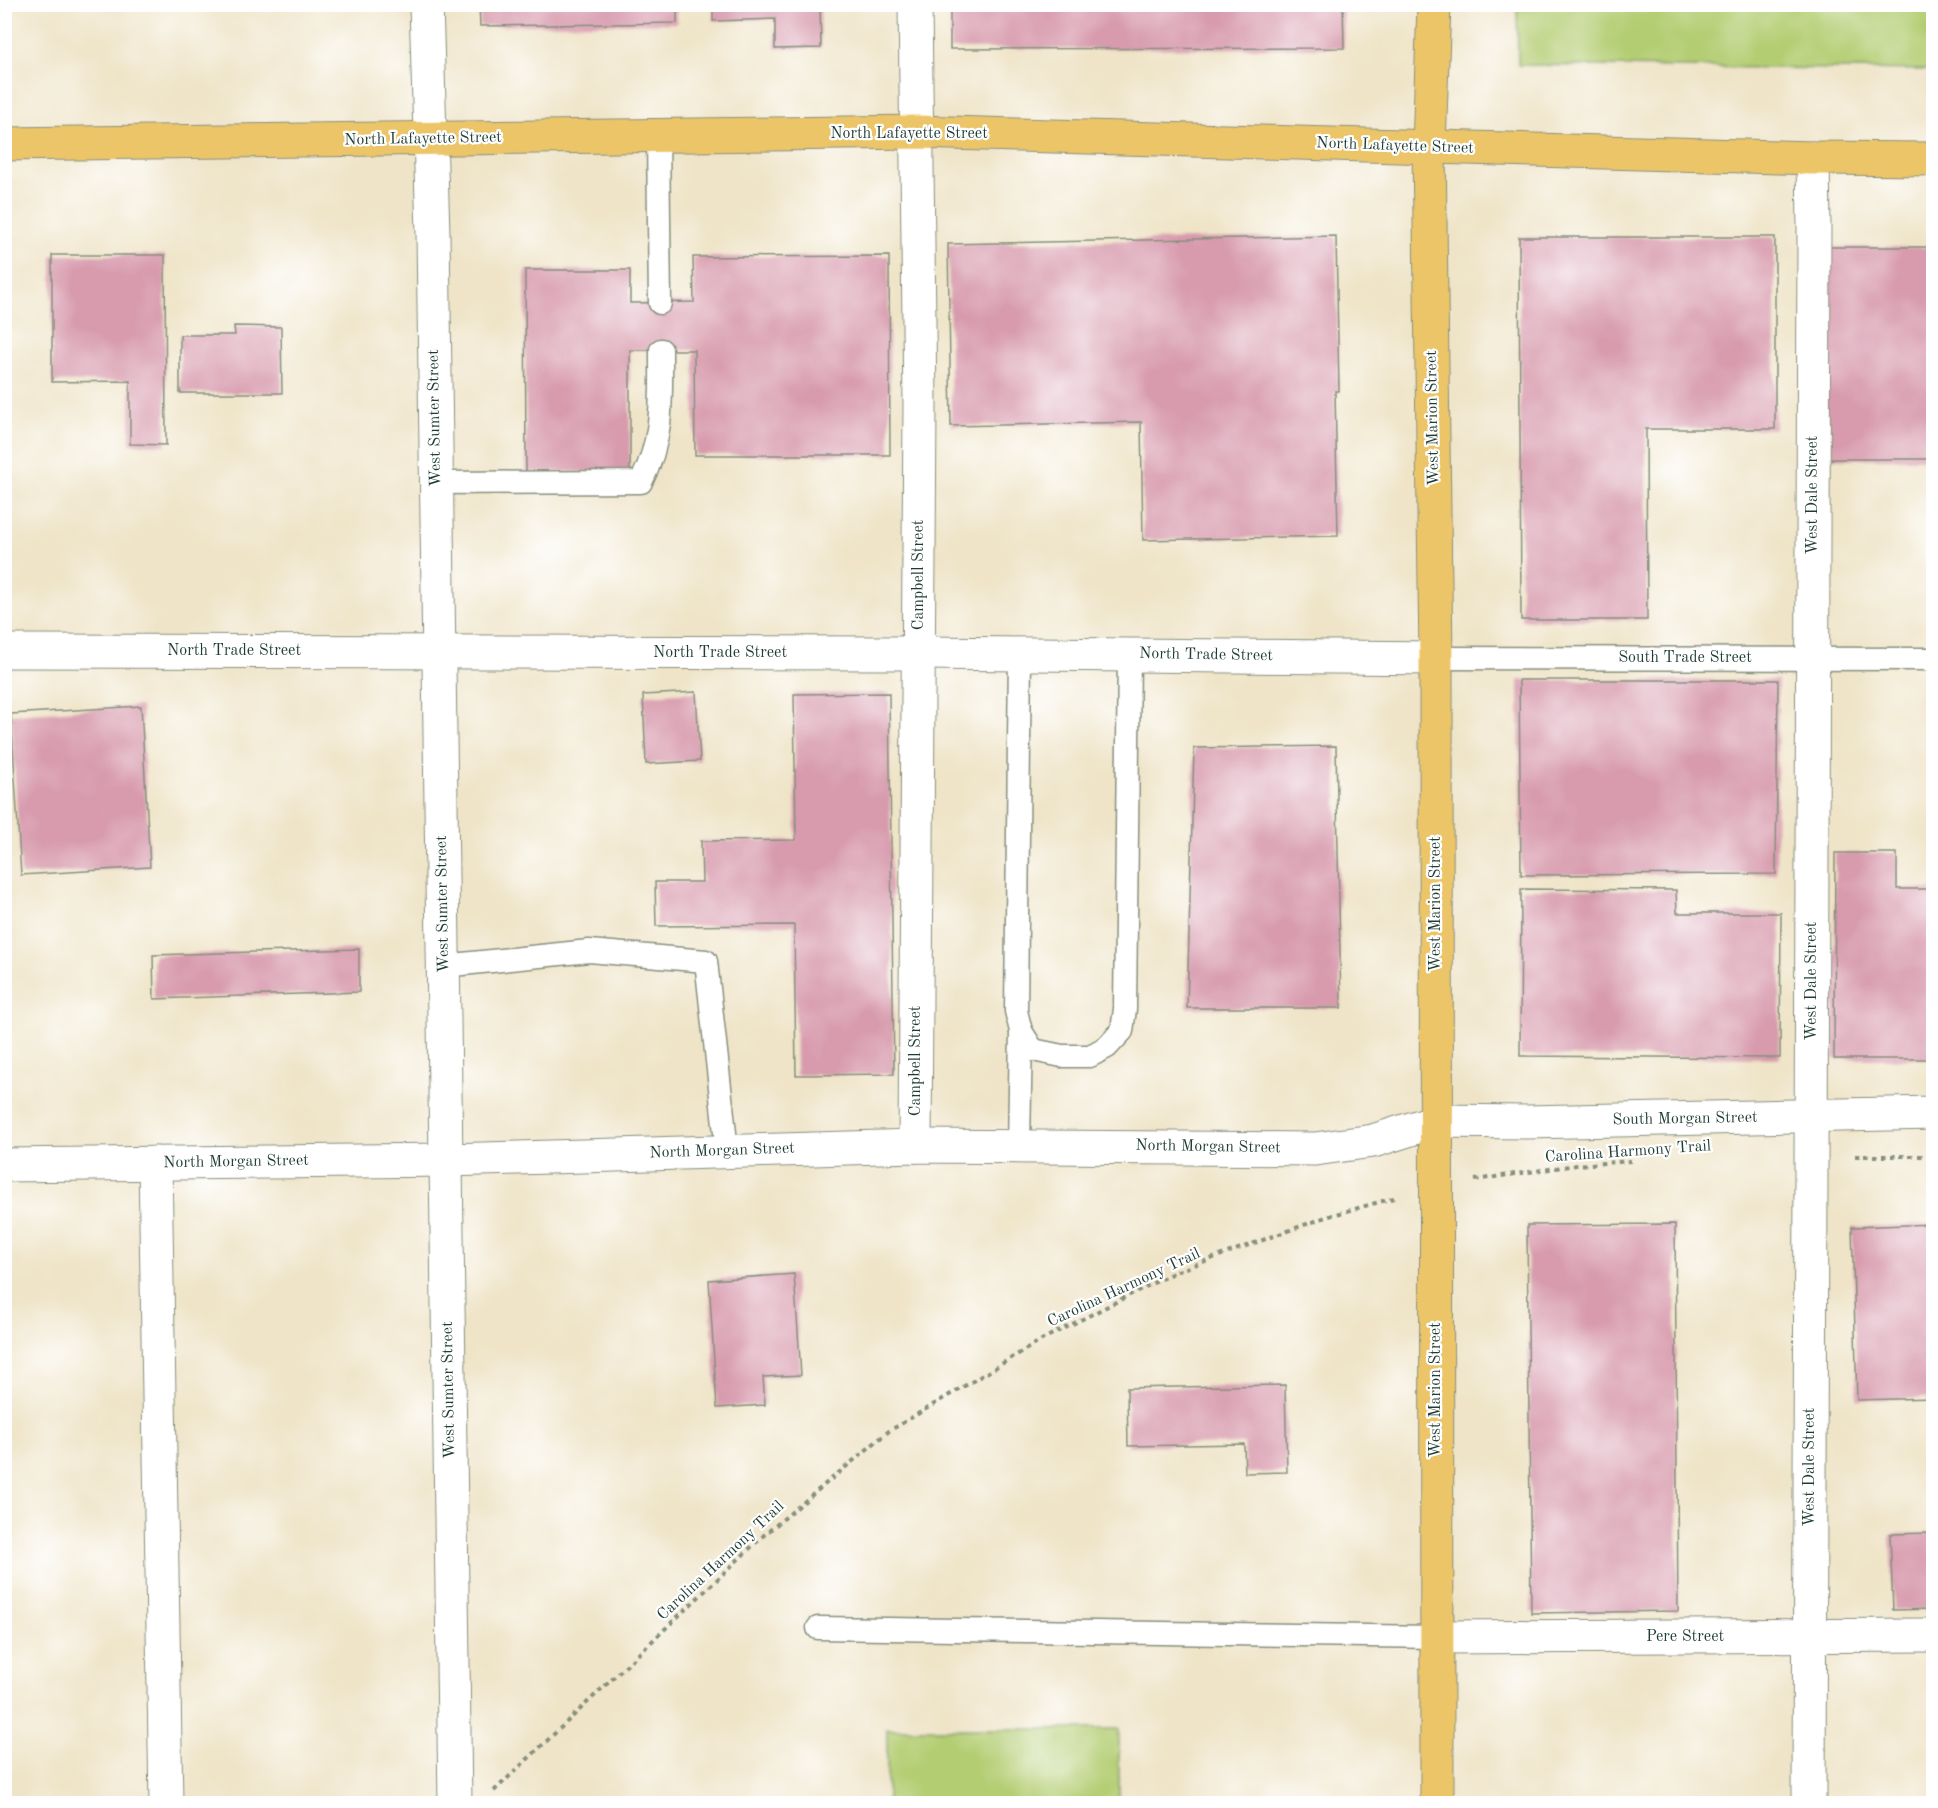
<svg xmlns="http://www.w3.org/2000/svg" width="1938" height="1808" viewBox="0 0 1938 1808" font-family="'Old Standard TT',serif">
<rect width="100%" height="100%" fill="#fff"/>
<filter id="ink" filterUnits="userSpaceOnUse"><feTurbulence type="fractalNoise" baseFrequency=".0167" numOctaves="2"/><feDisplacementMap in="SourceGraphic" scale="12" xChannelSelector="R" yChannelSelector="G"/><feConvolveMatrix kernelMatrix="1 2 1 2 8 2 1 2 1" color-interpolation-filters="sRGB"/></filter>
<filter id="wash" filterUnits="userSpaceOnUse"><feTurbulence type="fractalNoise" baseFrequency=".008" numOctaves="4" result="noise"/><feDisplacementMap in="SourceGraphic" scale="24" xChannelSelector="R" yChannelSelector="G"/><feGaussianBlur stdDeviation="1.35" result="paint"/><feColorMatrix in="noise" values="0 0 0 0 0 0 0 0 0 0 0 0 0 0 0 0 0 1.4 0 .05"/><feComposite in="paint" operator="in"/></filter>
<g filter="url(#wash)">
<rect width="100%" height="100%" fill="#efe4c8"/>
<g fill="#b3cd72" stroke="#698553" stroke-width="1.5">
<polygon points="1517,5 1933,5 1933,70 1518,65"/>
<rect x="887" y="1729" width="232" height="74"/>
</g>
<g id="blocks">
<g fill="#d89bae">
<polygon points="479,4 677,4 677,23 480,26"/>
<polygon points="713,4 820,4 821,48 775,49 775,19 713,21"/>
<polygon points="950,4 1343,4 1344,48 950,49"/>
<polygon points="1336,236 1339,391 1335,391 1338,536 1143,540 1141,422 951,426 948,244"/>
<polygon points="1519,237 1775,237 1775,429 1646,429 1647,620 1521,620"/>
<polygon points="1823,247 1934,247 1934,459 1822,459"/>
<polygon points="52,255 165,255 166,445 130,444 130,381 52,382"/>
<polygon points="889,256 890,455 695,455 694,350 630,350 630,472 526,472 525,270 630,270 630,303 694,302 693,257"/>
<polygon points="234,326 281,327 282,393 180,393 180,335 235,335"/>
<polygon points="1519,680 1778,680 1776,874 1521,875"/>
<polygon points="696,692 700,761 646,764 643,695"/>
<polygon points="889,693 894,1074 796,1075 794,925 656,926 655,882 702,882 701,841 796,840 794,694"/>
<polygon points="141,706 150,867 21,875 11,714"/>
<polygon points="1336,746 1341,1008 1187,1008 1194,748"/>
<polygon points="1835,853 1897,853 1897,889 1934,889 1934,1059 1834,1059"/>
<polygon points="1521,889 1676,890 1677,913 1781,913 1780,1058 1520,1056"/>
<polygon points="359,949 359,992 154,999 153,955"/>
<polygon points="1675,1224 1678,1611 1531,1613 1527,1225"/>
<polygon points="1934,1224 1934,1398 1857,1400 1852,1227"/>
<polygon points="794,1274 801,1375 763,1377 765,1405 717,1408 709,1280"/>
<polygon points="1285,1385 1287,1472 1245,1473 1244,1444 1128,1446 1127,1388"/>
<polygon points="1934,1533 1934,1609 1893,1610 1890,1534"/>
</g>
</g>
</g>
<g filter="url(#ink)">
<use href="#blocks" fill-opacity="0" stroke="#87907e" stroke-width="1.5"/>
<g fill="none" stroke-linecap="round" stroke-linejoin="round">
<defs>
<g id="service">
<polyline points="658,136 660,303"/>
<path d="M 436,483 L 641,482 C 664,438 661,398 661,350"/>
<polyline points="1020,654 1016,1011 1021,1031 1033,1050 1062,1056 1090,1056 1107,1047 1122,1031 1125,1009 1129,655"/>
<polyline points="1436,658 1934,659"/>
<polyline points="443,966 589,951 706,961 727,1151"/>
<polyline points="1019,1146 1021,1031"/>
<polyline points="818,1628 1437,1637"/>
</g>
<g id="minor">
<polyline points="426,4 433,234 455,1804"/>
<polyline points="4,651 919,653 1436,658"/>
<polyline points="915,1146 920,404 915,4"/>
<polyline points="155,1163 166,1804"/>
<polyline points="1437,1637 1934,1635"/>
<polyline points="1809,1804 1814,227 1813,158"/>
</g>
<polyline id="tertiary" points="4,1165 447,1160 915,1146 1315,1149 1373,1141 1436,1121 1527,1122 1934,1113"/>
<g id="primary">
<polyline points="1434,4 1429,147 1436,658 1437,1804"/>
<polyline points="4,144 917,132 1813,158 1934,159"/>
</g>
</defs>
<use href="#service" stroke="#87907e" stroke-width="25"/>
<use href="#minor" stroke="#87907e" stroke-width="35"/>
<use href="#tertiary" stroke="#87907e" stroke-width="35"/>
<use href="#primary" stroke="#87907e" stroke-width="35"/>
<g stroke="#87907e" stroke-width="4" stroke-dasharray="4.5 4.5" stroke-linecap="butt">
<polyline points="1855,1156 1934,1156"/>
<polyline points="1475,1180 1576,1165 1631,1161"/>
<polyline points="494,1791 764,1535 889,1431 1045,1338 1175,1272 1326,1217 1397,1197"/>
</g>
<use href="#service" stroke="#fff" stroke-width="22"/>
<use href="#minor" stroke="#fff" stroke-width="33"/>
<use href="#tertiary" stroke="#fff" stroke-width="33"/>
<use href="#primary" stroke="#edc569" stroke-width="33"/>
</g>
</g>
<g text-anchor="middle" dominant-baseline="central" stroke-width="4.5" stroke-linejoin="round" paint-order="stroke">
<g font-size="16" fill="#1f3d34" stroke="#fff">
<text x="909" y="134">North Lafayette Street</text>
<text transform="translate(423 139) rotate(-1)">North Lafayette Street</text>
<text transform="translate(1395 146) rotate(2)">North Lafayette Street</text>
<text transform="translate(435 418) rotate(-91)">West Sumter Street</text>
<text transform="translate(1433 418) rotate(-91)">West Marion Street</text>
<text transform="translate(1813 495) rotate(-90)">West Dale Street</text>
<text transform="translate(919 575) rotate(-90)">Campbell Street</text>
<text x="234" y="651">North Trade Street</text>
<text x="720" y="653">North Trade Street</text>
<text transform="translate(1206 655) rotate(1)">North Trade Street</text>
<text x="1685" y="658">South Trade Street</text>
<text transform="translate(443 904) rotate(-91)">West Sumter Street</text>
<text transform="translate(1436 904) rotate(-90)">West Marion Street</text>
<text transform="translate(1812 981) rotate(-90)">West Dale Street</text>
<text transform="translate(916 1061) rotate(-90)">Campbell Street</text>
<text transform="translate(1685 1119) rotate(-1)">South Morgan Street</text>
<text transform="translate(1208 1147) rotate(1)">North Morgan Street</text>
<text transform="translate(722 1151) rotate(-2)">North Morgan Street</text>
<text transform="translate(1628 1152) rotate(-4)">Carolina Harmony Trail</text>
<text transform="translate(236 1162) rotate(-1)">North Morgan Street</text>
<text transform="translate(1124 1288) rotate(-25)">Carolina Harmony Trail</text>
<text transform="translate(449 1390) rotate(-91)">West Sumter Street</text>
<text transform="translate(1436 1390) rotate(-90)">West Marion Street</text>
<text transform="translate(1810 1467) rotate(-90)">West Dale Street</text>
<text transform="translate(721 1561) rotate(-43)">Carolina Harmony Trail</text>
<text x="1685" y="1637">Pere Street</text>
</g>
</g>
<rect width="1938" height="1808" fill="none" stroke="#fff" stroke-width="24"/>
</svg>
